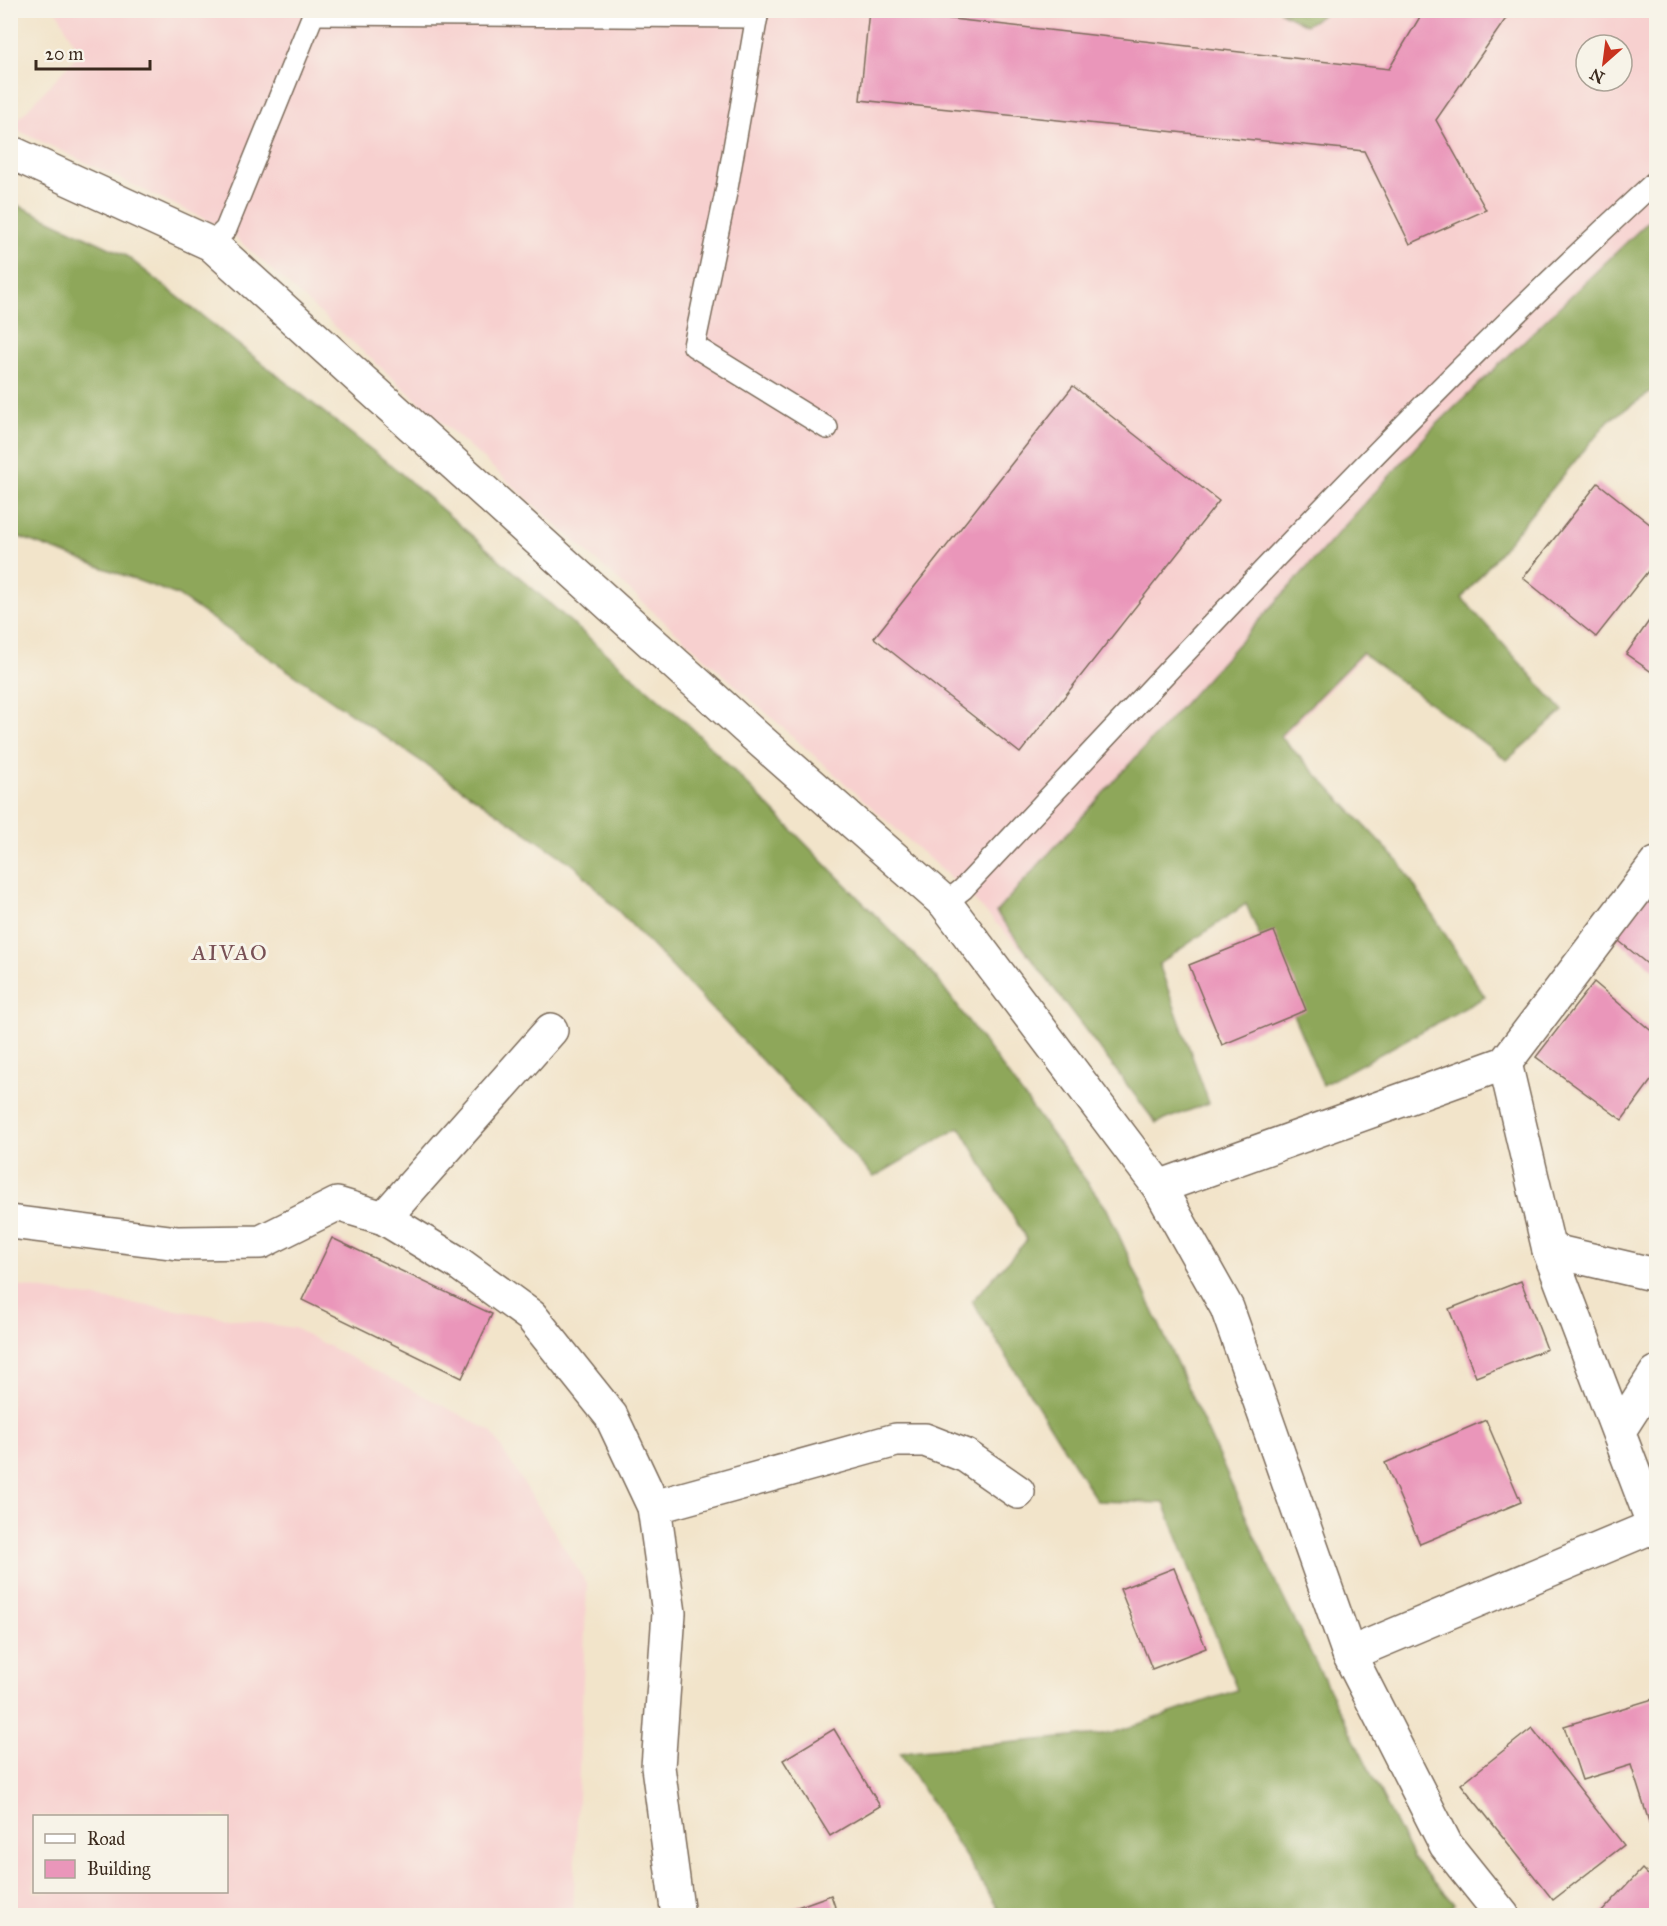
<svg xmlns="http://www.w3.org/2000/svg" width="1667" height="1926" viewBox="0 0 1667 1926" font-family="'IM FELL Great Primer',serif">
<rect width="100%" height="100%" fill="#f7f3e8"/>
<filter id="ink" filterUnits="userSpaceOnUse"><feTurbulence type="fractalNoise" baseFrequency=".0167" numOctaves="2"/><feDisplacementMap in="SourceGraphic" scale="12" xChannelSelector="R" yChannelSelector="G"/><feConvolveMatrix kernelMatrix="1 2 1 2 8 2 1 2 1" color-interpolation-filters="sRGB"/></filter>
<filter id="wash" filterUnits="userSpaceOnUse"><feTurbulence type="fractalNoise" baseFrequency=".008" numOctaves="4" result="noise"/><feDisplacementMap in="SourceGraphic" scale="24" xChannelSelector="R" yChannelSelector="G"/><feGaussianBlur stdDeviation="1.35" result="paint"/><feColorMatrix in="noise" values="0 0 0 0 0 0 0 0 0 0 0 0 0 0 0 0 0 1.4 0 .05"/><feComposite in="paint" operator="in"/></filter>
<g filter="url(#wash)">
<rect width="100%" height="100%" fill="#f2e4ca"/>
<g fill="#f7d0cf" fill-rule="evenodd">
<path d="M 57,11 L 1656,11 L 1656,376 L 1604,409 L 1049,978 L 963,889 L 226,229 L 11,127 L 79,54 ZM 1586,45 L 1622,45 L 1622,81 L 1586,81 Z"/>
<path d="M 11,1285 L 294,1328 L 491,1431 L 587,1584 L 573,1915 L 11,1915 ZM 34,1816 L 226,1816 L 226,1892 L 34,1892 Z"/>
</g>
<g fill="#8ea75a" stroke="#64683c" stroke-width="1.5">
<polygon points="1279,11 1329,11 1306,25"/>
<polygon points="11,202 125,255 397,470 691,727 935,976 1107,1209 1277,1585 1413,1858 1454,1904 1442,1915 1002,1915 900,1753 1113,1733 1237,1690 1164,1503 1097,1501 972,1301 1027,1240 960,1127 874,1177 575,866 177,595 11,534"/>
<polygon points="1656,214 1656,389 1609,420 1462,598 1563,711 1507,760 1362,653 1280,736 1400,863 1485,997 1323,1085 1246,904 1159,964 1209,1103 1156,1123 996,912 1432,429"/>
</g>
<g id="blocks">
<g fill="#ea96ba">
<polygon points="869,10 944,10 944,18 1389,69 1424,10 1494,10 1507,17 1436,120 1486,210 1410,244 1364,151 860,100"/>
<polygon points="1073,386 1219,501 1020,753 874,638"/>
<polygon points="1598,483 1656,529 1656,561 1596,637 1523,578"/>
<polygon points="1656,611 1656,675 1626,654"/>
<polygon points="1656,883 1656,971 1614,937"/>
<polygon points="1274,931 1306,1010 1222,1045 1189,965"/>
<polygon points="1594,982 1656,1035 1656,1074 1622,1120 1536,1057"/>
<polygon points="332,1238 492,1314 462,1378 302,1300"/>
<polygon points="1521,1281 1547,1349 1476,1377 1449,1309"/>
<polygon points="1486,1420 1521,1502 1420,1544 1385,1463"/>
<polygon points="1174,1568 1206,1648 1152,1669 1120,1589"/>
<polygon points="1656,1698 1656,1823 1650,1825 1631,1765 1582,1780 1564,1726"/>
<polygon points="1532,1728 1624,1845 1553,1900 1461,1784"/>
<polygon points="834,1729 880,1806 830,1836 783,1760"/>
<polygon points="1642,1869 1656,1883 1656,1916 1598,1916"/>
<polygon points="831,1895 838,1916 775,1916 775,1915"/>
</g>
</g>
</g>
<g filter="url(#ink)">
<use href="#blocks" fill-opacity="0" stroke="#7b6b5a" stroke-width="1.5"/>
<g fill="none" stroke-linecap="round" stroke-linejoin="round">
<defs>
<g id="service">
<polyline points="758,10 727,188 694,346 827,428"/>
<polyline points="315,14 757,17"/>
<polyline points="211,244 226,229 315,10"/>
<path d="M 945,903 L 963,889 C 1190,648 1413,404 1656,181"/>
</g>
<g id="minor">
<polyline points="1505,1063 1549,1250 1656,1531"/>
<polyline points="1159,1187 1505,1063 1656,864"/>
<polyline points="384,1218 551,1030"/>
<polyline points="10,1222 178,1243 261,1242 337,1204 384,1218 458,1263 531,1316 611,1416 654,1507 669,1613 658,1767 678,1916"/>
<polyline points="1549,1250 1656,1275"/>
<polyline points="1620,1429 1656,1373"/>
<polyline points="654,1507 896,1440 925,1440 966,1456 1018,1492"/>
<polyline points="1349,1654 1654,1526"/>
</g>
<polyline id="tertiary" points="10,152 211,244 754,735 945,903 1159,1187 1227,1308 1349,1654 1446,1845 1503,1916"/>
</defs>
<use href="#service" stroke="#7b6b5a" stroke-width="24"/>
<use href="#minor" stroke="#7b6b5a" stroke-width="36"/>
<use href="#tertiary" stroke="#7b6b5a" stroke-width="36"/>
<use href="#service" stroke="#fff" stroke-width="21"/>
<use href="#minor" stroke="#fff" stroke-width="33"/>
<use href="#tertiary" stroke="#fff" stroke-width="33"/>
</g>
</g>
<g text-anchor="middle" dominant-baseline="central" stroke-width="6" stroke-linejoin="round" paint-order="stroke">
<g font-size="22" letter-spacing="1.5" fill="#785055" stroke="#f7f3e8">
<text x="230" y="952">AIVAO</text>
</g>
</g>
<rect width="1667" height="1926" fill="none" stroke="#f7f3e8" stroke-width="36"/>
<rect x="33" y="1815" width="195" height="78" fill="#f7f3e8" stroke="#aca397" stroke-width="1.5"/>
<rect x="45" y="1834" width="30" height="9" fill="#ffffff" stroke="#aca397" stroke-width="1.5"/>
<text x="87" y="1845" font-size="18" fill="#3b2a1e">Road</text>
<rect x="45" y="1860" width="30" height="18" fill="#ea96ba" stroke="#aca397" stroke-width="1.5"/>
<text x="87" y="1875" font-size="18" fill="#3b2a1e">Building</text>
<g transform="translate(1604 63) rotate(208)"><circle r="28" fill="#f7f3e8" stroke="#aca397" stroke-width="1.5"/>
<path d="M0-4.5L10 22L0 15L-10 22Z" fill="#c8321e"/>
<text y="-9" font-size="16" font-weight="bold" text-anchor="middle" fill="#3b2a1e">N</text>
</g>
<path d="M36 60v9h114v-9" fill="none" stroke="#3b2a1e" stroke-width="3"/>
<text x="45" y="60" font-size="18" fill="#3b2a1e" stroke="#f7f3e8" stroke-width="4.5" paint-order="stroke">20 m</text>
</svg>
